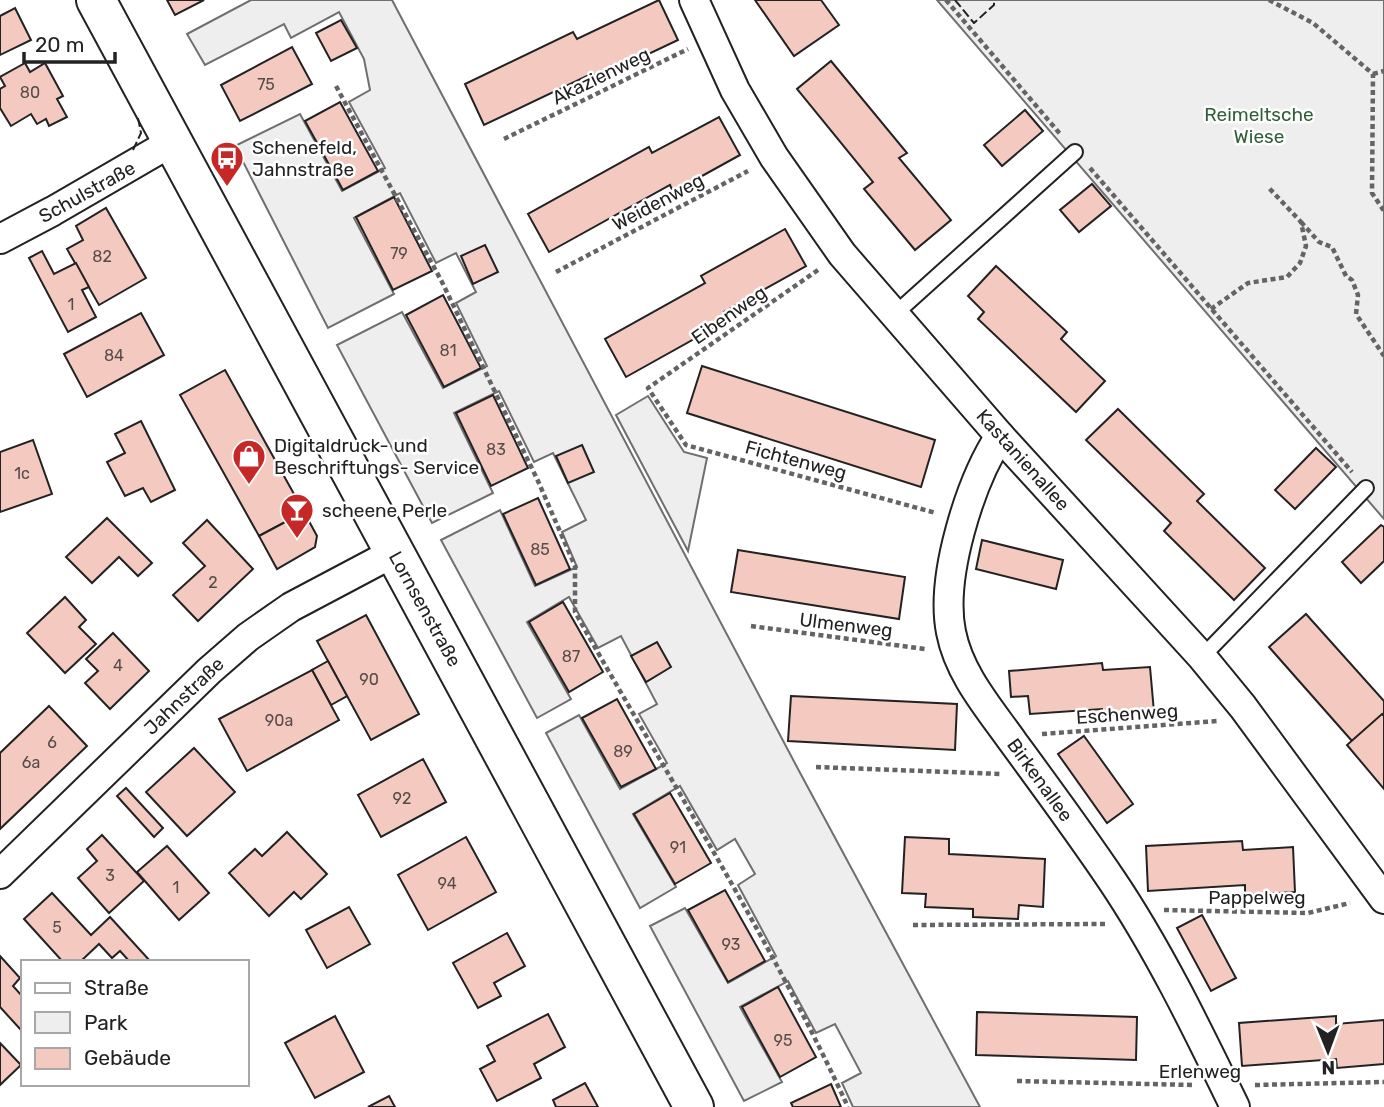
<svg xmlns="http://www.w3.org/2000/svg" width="1384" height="1107" viewBox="0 0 1384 1107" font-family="Rubik,sans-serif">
<rect width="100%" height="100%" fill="#fff"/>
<g fill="#eee" stroke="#6f6f6f" stroke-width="2">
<polygon points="251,0 392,0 798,769 980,1107 853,1107 842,1083 861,1073 835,1024 816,1033 788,981 740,1007 782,1082 744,1101 650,926 685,908 728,983 776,956 738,885 755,874 735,839 717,850 680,786 633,814 676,887 640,908 546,733 579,715 620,789 667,763 639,714 657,704 621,636 598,648 569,597 527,622 571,699 537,718 441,540 500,510 535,586 577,567 562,532 586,520 553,453 534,462 499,391 454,413 493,493 432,523 337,345 402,312 443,388 487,366 456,303 476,292 456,253 436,263 400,193 354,218 394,294 328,328 235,146 300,114 342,191 385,168 349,102 370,90 364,59 339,12 291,38 284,24 205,65 187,34"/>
<polygon points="937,0 1384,0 1384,519"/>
<polygon points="648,396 684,452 707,458 688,551 616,415"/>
</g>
<g fill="#f3c9c0" stroke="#222" stroke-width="2">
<polygon points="167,0 204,0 175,15"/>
<polygon points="659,0 678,40 596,79 593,73 484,125 465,84 573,32 577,39"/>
<polygon points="755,0 821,0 839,25 794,56"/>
<polygon points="15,8 31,40 0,55 0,16"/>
<polygon points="341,20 357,48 331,61 316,33"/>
<polygon points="292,47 312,84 240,121 221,85"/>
<polygon points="831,61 907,153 899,158 951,220 915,250 864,189 873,182 797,89"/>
<polygon points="25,63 30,72 45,63 63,96 57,99 67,117 49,126 46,119 37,124 31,114 11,126 0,108 0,89 5,86 0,77"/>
<polygon points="340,102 378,171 343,190 305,121"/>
<polygon points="1025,110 1043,131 1002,166 984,145"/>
<polygon points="719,117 740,155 673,192 670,185 549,252 528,214 649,147 652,153"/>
<polygon points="1092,184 1111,206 1079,232 1060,210"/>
<polygon points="394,197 432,271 393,290 356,217"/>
<polygon points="106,208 146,278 99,305 67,249 83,240 76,226"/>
<polygon points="785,229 806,266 724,312 728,320 626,377 605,339 705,283 701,276"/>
<polygon points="485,245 498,272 473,284 461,256"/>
<polygon points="42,251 54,274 76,263 89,287 82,290 96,317 68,332 29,258"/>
<polygon points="996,266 1067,332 1061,339 1105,381 1076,412 978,319 984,312 968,296"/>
<polygon points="443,295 481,368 444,387 406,315"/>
<polygon points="141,313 164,355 87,397 64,354"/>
<polygon points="702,366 935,440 921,487 687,413"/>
<polygon points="225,370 304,512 259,536 180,395"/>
<polygon points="493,395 528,468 491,486 456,413"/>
<polygon points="1118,409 1204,494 1197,501 1265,568 1234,600 1164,531 1171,523 1086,440"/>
<polygon points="141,421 175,490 151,502 143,488 125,496 107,462 125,453 115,434"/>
<polygon points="33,440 52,494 0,512 0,452"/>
<polygon points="582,445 594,472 568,483 556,456"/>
<polygon points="1316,448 1336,467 1295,509 1275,490"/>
<polygon points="538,498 570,569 536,585 503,514"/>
<polygon points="304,512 317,536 315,547 277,569 259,536"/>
<polygon points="107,518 152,563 138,576 119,557 92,583 66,557"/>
<polygon points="207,520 253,569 198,621 173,595 205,566 183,543"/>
<polygon points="1381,525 1384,527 1384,561 1361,583 1342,562"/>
<polygon points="982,540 1063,560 1056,589 976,569"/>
<polygon points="738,550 905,577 899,619 731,592"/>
<polygon points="65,597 86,620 79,627 96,644 65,673 27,633"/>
<polygon points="563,602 603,672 569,692 529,622"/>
<polygon points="1306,614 1384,701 1384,713 1352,741 1269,647"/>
<polygon points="366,615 419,714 371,740 317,641"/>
<polygon points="113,633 149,671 110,709 85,683 98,671 86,659"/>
<polygon points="657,642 671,667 646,682 631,656"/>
<polygon points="328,661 347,696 331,705 312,670"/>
<polygon points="1102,663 1103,670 1150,667 1154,712 1102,716 1102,709 1030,714 1028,696 1011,697 1009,671"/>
<polygon points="312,670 339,720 247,771 219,719"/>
<polygon points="791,696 957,704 955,750 788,741"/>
<polygon points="617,699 656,769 621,787 582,718"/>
<polygon points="49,706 87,746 0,829 0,753"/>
<polygon points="1382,714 1384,716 1384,789 1347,745"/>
<polygon points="1084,736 1133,804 1107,823 1058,754"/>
<polygon points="194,748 235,792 187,836 146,792"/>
<polygon points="423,759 446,802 381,837 358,795"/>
<polygon points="126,788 163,828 154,837 117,796"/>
<polygon points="670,793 711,863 675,884 634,814"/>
<polygon points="287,832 327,874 301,899 294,892 269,916 229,873 255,849 262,856"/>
<polygon points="102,835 144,881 109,913 78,878 97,861 87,849"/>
<polygon points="466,837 496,892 428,930 398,875"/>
<polygon points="905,837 949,839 949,854 1045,859 1043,907 1019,905 1018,919 973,917 973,909 925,907 926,894 902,893"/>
<polygon points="1242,841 1243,850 1293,847 1295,892 1245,895 1245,885 1148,891 1146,846"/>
<polygon points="167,846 209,893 179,920 137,872"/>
<polygon points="725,890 765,961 728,982 688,910"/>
<polygon points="52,893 91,935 110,917 151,962 130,962 120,951 112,958 99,944 80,962 63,962 24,919"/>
<polygon points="349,907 370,944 327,968 306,930"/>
<polygon points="1202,915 1236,978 1211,991 1177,928"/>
<polygon points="507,933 525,966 494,983 501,996 478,1008 453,963"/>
<polygon points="0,956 20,978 13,986 23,997 21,1030 0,1007"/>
<polygon points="778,987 816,1057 780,1077 742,1007"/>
<polygon points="977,1012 1137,1017 1136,1060 976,1055"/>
<polygon points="548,1014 565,1047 534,1064 541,1078 497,1101 480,1069 495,1061 487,1046"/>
<polygon points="335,1016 364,1072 315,1098 285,1043"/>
<polygon points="1336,1016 1336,1024 1384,1020 1384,1064 1337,1068 1336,1059 1242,1066 1239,1023"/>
<polygon points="0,1043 21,1065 0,1085"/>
<polygon points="585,1083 598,1107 556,1107 553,1100"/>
<polygon points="831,1084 841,1107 793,1107 791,1103"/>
<polygon points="389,1096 395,1107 368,1107"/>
</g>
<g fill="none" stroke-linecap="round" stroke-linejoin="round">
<defs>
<g id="lane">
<polyline points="895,314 1075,152"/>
<polyline points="1202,657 1366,488"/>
</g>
<g id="street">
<polyline points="694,0 735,90 774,157 842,254 1000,436 1202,657 1243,707 1384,899"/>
<polyline points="0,239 53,211 172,142"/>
<path d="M 1000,436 C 970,482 940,577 951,632 C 959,674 989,708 1013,742 C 1046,787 1080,833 1111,879 C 1159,950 1198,1031 1235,1107"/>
<polyline points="0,874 209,671 248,637 291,607 393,553"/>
</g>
<polyline id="secondary" points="96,0 694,1107"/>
</defs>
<use href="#lane" stroke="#222" stroke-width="18"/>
<use href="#street" stroke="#222" stroke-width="32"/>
<use href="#secondary" stroke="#222" stroke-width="42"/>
<g stroke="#646464" stroke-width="4.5" stroke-dasharray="5 3.5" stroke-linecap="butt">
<polyline points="946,0 1061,135"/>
<polyline points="1269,0 1313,23 1373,74 1372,193 1384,211"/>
<polyline points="1373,74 1384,71"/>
<path d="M 336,86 L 442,282 L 538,481 L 575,566 L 575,612 C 667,776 769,936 848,1107"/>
<polyline points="504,139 688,49"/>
<polyline points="1090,168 1352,472"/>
<polyline points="1301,222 1319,242 1332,247 1346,276 1352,280 1358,295 1356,314 1384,356"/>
<polyline points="818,270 648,388 686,445 936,513"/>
<polyline points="556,272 748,171"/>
<polyline points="1211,309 1248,283 1287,277 1300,263 1306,246 1301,222 1269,188"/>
<polyline points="751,626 925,649"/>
<polyline points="1042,734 1218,721"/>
<polyline points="816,767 1002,774"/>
<polyline points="1164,910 1308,913 1350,903"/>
<polyline points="913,925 1107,924"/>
<polyline points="1017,1081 1194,1085"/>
<polyline points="1255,1085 1384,1082"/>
</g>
<use href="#lane" stroke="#fff" stroke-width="14"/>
<use href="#street" stroke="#fff" stroke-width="28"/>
<use href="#secondary" stroke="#fff" stroke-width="38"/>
<g stroke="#222" stroke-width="2" stroke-dasharray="9 3.5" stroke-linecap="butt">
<polyline points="955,0 974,23 994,5 994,0"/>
<polyline points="133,150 141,133 138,118"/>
</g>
</g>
<defs>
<symbol id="bus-pin" viewBox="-11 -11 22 30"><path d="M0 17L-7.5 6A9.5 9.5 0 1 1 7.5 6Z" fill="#c62828" stroke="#fff"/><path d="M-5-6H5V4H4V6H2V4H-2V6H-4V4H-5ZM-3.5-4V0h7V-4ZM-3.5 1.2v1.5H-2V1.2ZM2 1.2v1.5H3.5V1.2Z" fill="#fff"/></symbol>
<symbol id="shop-pin" viewBox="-11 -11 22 30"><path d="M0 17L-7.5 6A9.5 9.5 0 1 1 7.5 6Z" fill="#c62828" stroke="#fff"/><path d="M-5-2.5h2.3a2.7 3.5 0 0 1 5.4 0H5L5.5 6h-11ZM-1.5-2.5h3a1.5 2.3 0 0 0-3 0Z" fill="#fff"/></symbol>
<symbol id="bar-pin" viewBox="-11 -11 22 30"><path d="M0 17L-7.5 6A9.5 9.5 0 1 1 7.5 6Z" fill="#c62828" stroke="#fff"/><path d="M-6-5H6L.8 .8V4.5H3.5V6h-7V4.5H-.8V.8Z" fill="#fff"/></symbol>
</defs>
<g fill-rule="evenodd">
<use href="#bus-pin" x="208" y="139" width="38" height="52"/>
<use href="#shop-pin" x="230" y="437" width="38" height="52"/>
<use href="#bar-pin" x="278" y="491" width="38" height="52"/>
</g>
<g text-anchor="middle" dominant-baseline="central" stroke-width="5" stroke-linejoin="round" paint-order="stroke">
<g font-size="16" fill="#564c4a">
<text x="266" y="84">75</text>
<text x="30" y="92">80</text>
<text x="399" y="253">79</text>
<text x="102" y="256">82</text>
<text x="71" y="304">1</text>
<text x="448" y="350">81</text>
<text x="114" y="355">84</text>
<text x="496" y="449">83</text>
<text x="22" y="473">1c</text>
<text x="540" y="549">85</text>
<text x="213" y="582">2</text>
<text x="571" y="656">87</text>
<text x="118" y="665">4</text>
<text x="369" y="679">90</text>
<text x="279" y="720">90a</text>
<text x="52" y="742">6</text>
<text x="623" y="751">89</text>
<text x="31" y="762">6a</text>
<text x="402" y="798">92</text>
<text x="678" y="847">91</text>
<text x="110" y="875">3</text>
<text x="447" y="883">94</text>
<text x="176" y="887">1</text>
<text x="57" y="927">5</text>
<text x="731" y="944">93</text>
<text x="783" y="1040">95</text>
</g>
<g font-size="19" fill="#222" stroke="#fff">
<text transform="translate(601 76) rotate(-26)">Akazienweg</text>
<text transform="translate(87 192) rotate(-29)">Schulstraße</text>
<text transform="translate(658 202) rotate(-28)">Weidenweg</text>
<text transform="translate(729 315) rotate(-35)">Eibenweg</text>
<text transform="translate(796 460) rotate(15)">Fichtenweg</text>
<text transform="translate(1023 460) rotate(48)">Kastanienallee</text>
<text transform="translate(425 609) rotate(61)">Lornsenstraße</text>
<text transform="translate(846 625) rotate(7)">Ulmenweg</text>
<text transform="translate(184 696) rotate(-44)">Jahnstraße</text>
<text transform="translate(1127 714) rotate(-4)">Eschenweg</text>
<text transform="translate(1040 780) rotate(54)">Birkenallee</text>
<text x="1257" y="897">Pappelweg</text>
<text x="1200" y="1071">Erlenweg</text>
</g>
<g font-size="19" fill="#2f5e38" stroke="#fff">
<text x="1259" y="114">Reimeltsche<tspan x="1259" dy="22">Wiese</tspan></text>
</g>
<g font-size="19" fill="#222" stroke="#fff" text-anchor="start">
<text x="252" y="147">Schenefeld,<tspan x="252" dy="22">Jahnstraße</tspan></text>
<text x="274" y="445">Digitaldruck- und<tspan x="274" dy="22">Beschriftungs- Service</tspan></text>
<text x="322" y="510">scheene Perle</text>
</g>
</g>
<rect x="21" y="960" width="228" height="126" fill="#ffffff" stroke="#a7a7a7" stroke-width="2"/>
<rect x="35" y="983" width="35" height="10" fill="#ffffff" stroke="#a7a7a7" stroke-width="2"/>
<text x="84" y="995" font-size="21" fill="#222222">Straße</text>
<rect x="35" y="1012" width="35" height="21" fill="#eeeeee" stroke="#a7a7a7" stroke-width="2"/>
<text x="84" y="1030" font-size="21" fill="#222222">Park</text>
<rect x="35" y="1048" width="35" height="21" fill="#f3c9c0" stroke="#a7a7a7" stroke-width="2"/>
<text x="84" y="1065" font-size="21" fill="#222222">Gebäude</text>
<g transform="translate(1328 1051) rotate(179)" stroke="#ffffff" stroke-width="5" paint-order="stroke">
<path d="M0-5L12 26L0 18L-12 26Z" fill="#222222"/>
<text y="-10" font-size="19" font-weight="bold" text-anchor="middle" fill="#222222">N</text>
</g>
<path d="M24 52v10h91v-10" fill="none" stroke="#222222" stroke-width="3.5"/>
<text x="35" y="52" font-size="21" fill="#222222" stroke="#ffffff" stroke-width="5" paint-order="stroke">20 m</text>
</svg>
